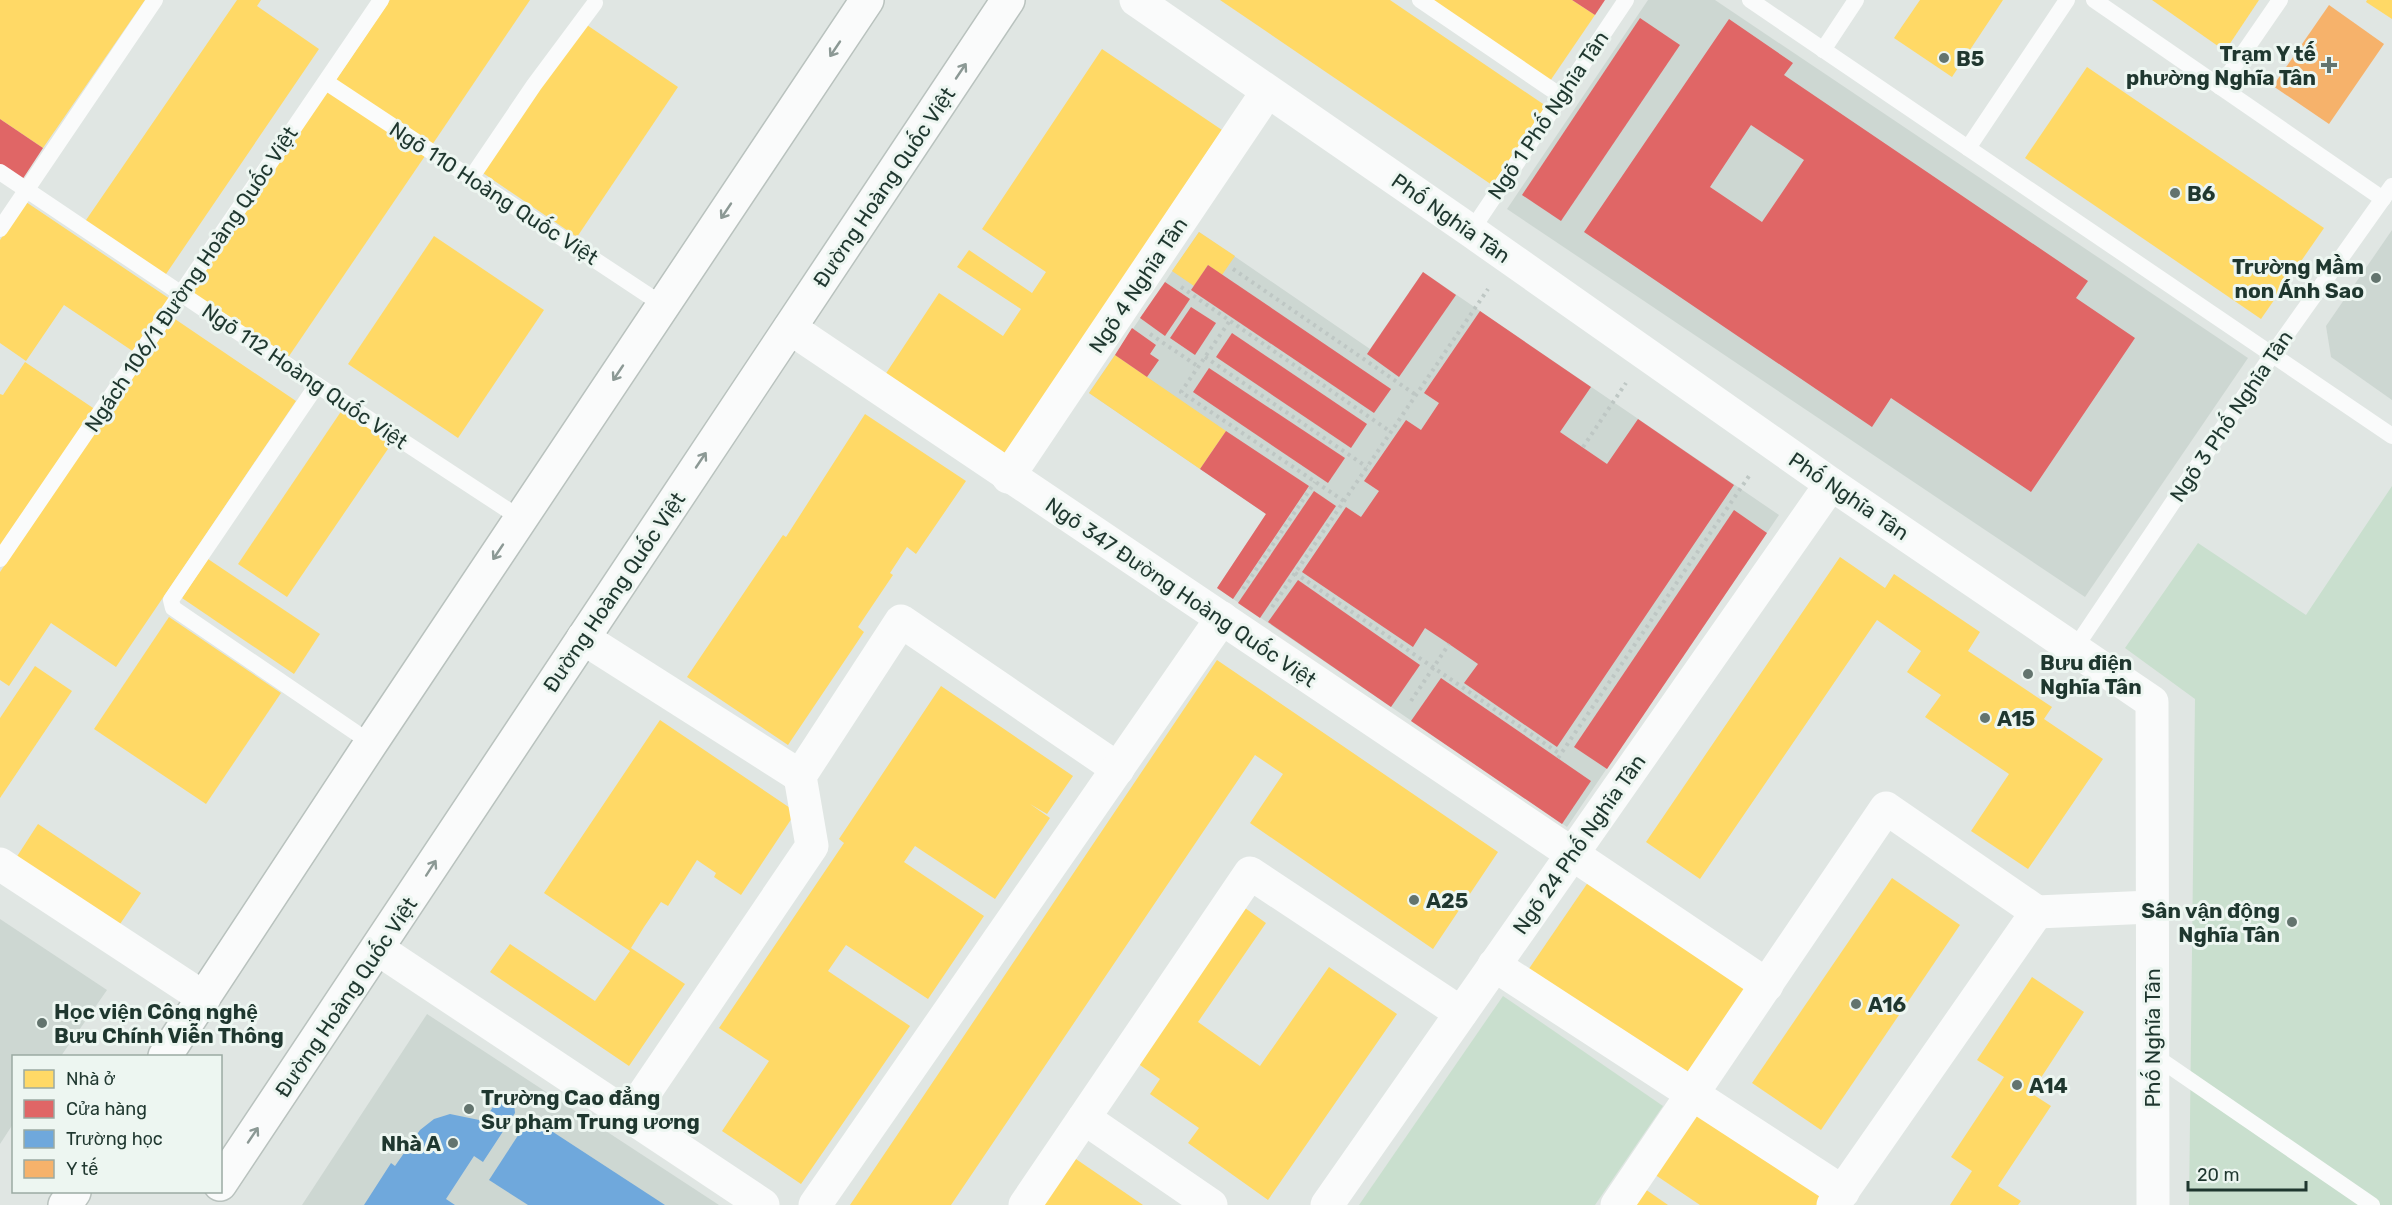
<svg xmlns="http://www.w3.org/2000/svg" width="2392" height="1205" viewBox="0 0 2392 1205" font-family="Rubik,sans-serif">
<rect width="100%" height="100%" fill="#e0e6e3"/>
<g fill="#cdd7d2">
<polygon points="1648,0 1715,0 2248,358 2085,597 1507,209"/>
<polygon points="2392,230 2392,400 2331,357 2326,326"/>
<polygon points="1199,232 1370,349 1423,272 1779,515 1567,827 1217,588 1266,514 1089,393"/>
<polygon points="0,919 107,990 61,1056 14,1056 13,1124 0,1144"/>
<polygon points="427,1014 719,1205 302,1205"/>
</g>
<g fill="#c9dfce">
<polygon points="2392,486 2392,1205 2189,1205 2195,699 2125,648 2198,543 2306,615"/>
<polygon points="1503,996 1663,1106 1595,1205 1359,1205"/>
</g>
<g fill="#ffd966">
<polygon points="0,0 145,0 43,148 0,119"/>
<polygon points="237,0 261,0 257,6 319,49 164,277 84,223"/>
<polygon points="390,0 530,0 430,148 334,83"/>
<polygon points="1220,0 1390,0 1546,106 1492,185"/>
<polygon points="1426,0 1572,0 1595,15 1548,84"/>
<polygon points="1920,0 2003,0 1952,77 1894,38"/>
<polygon points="2152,0 2259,0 2225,51"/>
<polygon points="2367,0 2392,0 2392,19 2366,2"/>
<polygon points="584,23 678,87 577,237 483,173"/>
<polygon points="1102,49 1222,130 999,463 879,384 939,293 1003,336 1021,309 957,267 969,250 1032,293 1046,272 982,229"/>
<polygon points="2087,67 2324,228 2261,319 2025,158"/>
<polygon points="325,84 427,153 285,362 184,294"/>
<polygon points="26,202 170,299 134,352 64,305 26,361 0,343 0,240"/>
<polygon points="1199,232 1235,256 1222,275 1208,265 1194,286 1172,271"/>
<polygon points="434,236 544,310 458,438 348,364"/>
<polygon points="172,317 296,401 116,667 51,623 9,686 0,680 0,572"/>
<polygon points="1115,355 1226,431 1200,469 1089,393"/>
<polygon points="25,362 96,410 0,552 0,394 3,395"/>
<polygon points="342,410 392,443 287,597 238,564"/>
<polygon points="865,414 966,481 916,554 907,547 890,573 893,575 858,627 864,632 788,745 687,677 783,535 786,537"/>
<polygon points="1840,557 1885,588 1894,574 1980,632 1968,651 2052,707 2044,719 2103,759 2028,869 1971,831 2009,774 1925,717 1941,695 1907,672 1921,651 1877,620 1700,879 1646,842"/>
<polygon points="208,559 320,634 294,674 182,598"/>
<polygon points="169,617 281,693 206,804 94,729"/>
<polygon points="1217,660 1498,852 1433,949 1250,823 1283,774 1255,755 951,1205 850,1205"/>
<polygon points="35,666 72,691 0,798 0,718"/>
<polygon points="941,686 1073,776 1047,814 1030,804 1050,818 995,899 915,846 904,862 984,916 928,999 846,945 828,971 910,1026 801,1184 722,1131 769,1061 719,1028 844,843 839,839"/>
<polygon points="660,720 796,812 741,895 714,877 716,873 697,860 668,906 661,902 644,927 631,948 685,984 629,1066 490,972 510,944 595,1001 630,951 544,893"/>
<polygon points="38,824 141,893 116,930 14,861"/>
<polygon points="1591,878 1751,987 1687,1082 1526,973"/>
<polygon points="1892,878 1960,925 1821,1130 1752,1083"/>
<polygon points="1245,908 1266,923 1198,1022 1260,1066 1329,967 1397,1014 1268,1200 1188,1143 1199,1128 1150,1094 1160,1079 1137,1063"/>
<polygon points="2032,977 2084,1012 2031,1093 2051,1106 1998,1186 2021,1201 2018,1205 1950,1205 1972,1171 1951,1157 2004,1077 1977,1060"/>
<polygon points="1691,1100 1835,1196 1829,1205 1700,1205 1645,1168"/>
<polygon points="1073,1157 1143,1205 1040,1205"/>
<polygon points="1635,1182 1668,1205 1620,1205"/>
</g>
<g fill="#e06666" fill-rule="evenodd">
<polygon points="1572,0 1605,0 1595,15"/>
<polygon points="1640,18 1680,45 1561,221 1522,195"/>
<path d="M 1729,19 L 1793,63 L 1784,75 L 2088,281 L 2076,298 L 2135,338 L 2031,492 L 1891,398 L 1872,427 L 1584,232 ZM 1751,125 L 1804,160 L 1762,222 L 1710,187 Z"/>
<polygon points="0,119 43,148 22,180 0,165"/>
<polygon points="1208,265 1391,389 1374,413 1191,290"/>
<polygon points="1423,272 1456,295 1399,377 1367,354"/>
<polygon points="1165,282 1190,299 1165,336 1140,318"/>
<polygon points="1191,307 1216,323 1195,355 1170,338"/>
<polygon points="1480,311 1591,387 1560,432 1607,464 1638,419 1734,485 1557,747 1464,683 1478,664 1449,644 1425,628 1413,647 1302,572 1346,507 1361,517 1379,491 1364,481 1406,420 1421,430 1439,403 1424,393"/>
<polygon points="1132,328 1156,345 1150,354 1159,360 1147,377 1115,355"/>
<polygon points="1232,333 1367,424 1351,448 1216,357"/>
<polygon points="1209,368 1345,458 1328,483 1193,392"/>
<polygon points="1226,431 1309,486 1233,599 1217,588 1266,514 1200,469"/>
<polygon points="1314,491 1336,506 1260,618 1238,603"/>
<polygon points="1734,510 1767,533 1607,769 1574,747"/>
<polygon points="1298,580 1420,665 1391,707 1268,622"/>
<polygon points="1441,678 1591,781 1562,824 1411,721"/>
</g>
<g fill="#6fa8dc">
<polygon points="503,1091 509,1095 514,1103 515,1113 483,1162 474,1156 446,1199 455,1205 364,1205 391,1163 395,1166 420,1130 434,1119 450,1114 484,1121"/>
<polygon points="530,1117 665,1205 528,1205 489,1180"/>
</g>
<polygon fill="#f6b26b" points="2329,5 2384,44 2329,124 2273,86"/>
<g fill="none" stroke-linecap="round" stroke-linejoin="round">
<defs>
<g id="secondary">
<polyline points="165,1056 371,743 867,0"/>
<polyline points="220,1184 1008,0"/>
<polyline points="65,1205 74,1192"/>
</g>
</defs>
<use href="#secondary" stroke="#b9c2be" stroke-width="36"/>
<g stroke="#bec7c4" stroke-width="4" stroke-dasharray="3 4.5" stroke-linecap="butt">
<polyline points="1233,269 1416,395"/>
<polyline points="1181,287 1391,432"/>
<polyline points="1229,322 1181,392 1344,501"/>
<polyline points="1150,334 1199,367"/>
<polyline points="1205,357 1367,467"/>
<polyline points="1583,447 1626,383"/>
<polyline points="1295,573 1560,754"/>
<polyline points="1243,589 1315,482"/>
<polyline points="1272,607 1488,289"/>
<polyline points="1411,701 1449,644"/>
<polyline points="1558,758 1751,473"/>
</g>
<g stroke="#fafbfb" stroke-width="16">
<polyline points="1420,0 1561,96"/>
<polyline points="1750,0 2392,436"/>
<polyline points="2094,0 2383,199"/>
<polyline points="1823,50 1856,0"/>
<polyline points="326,82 663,305"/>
<polyline points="2220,87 2280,0"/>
<polyline points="1968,148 2067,0"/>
<polyline points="0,172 317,385 520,518"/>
<polyline points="471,178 534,85 595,3"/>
<polyline points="0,229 155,0"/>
<polyline points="1471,231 1626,0"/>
<polyline points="317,385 171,600 173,608 371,743"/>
<polyline points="0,559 381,0"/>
<polyline points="2075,648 2272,355 2392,186"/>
<polyline points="2152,1054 2372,1205"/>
</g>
<g stroke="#fafbfb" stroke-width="33">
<polyline points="1136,0 1471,231 1831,484 2152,702 2153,1205"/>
<polyline points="790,328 1767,985"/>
<polyline points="1008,477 1267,92"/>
<polyline points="583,638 800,776"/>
<polyline points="0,864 204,998"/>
<polyline points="378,949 763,1205"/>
<polyline points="1494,965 1843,1192"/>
<polyline points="629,1116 812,846 800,776 901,621 1118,769"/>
<polyline points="1084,1118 1211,1205"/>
<polyline points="815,1205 1222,618"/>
<polyline points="1025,1205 1250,873 1461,1013"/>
<polyline points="1327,1205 1831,484"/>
<polyline points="1617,1205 1886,808 2037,912 2151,907"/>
<polyline points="1833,1205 2037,912"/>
</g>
<use href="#secondary" stroke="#fafbfb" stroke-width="33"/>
</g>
<defs><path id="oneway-shaft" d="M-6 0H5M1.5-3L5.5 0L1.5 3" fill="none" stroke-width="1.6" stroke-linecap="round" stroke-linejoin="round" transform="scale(1.5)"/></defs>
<g stroke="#8c9995">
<use href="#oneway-shaft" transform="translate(835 49) rotate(124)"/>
<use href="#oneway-shaft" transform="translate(961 71) rotate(-56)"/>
<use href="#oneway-shaft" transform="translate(726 211) rotate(124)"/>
<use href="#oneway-shaft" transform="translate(618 373) rotate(124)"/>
<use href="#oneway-shaft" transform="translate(701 460) rotate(-56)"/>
<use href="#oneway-shaft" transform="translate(498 552) rotate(124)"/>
<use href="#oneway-shaft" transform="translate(431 868) rotate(-57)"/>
<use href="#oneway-shaft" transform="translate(253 1135) rotate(-56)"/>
</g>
<g fill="#63746e" stroke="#edf6f1" stroke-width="2">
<circle cx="1944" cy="58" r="6"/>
<path d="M2326 56h6v6h6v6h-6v6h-6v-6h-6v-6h6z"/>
<circle cx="2175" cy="193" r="6"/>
<circle cx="2376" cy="278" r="6"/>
<circle cx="2028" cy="674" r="6"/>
<circle cx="1985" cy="718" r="6"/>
<circle cx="1414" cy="900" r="6"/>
<circle cx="2292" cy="922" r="6"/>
<circle cx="1856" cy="1004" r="6"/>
<circle cx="42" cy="1023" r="6"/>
<circle cx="2017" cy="1085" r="6"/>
<circle cx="469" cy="1109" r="6"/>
<circle cx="453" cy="1143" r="6"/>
</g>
<g text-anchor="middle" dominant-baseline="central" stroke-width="6" stroke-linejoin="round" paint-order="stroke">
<g font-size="21" font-weight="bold" fill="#1f372f" stroke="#edf6f1" text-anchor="start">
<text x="2316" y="53" text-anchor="end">Trạm Y tế<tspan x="2316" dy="24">phường Nghĩa Tân</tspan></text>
<text x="1956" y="58">B5</text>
<text x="2187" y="193">B6</text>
<text x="2364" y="266" text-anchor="end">Trường Mầm<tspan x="2364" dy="24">non Ánh Sao</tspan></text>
<text x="2040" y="662">Bưu điện<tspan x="2040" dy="24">Nghĩa Tân</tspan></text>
<text x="1997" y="718">A15</text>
<text x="1426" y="900">A25</text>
<text x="2280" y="910" text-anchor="end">Sân vận động<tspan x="2280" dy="24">Nghĩa Tân</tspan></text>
<text x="1868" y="1004">A16</text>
<text x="54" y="1011">Học viện Công nghệ<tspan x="54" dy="24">Bưu Chính Viễn Thông</tspan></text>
<text x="2029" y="1085">A14</text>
<text x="481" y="1097">Trường Cao đẳng<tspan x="481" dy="24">Sư phạm Trung ương</tspan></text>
<text x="441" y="1143" text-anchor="end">Nhà A</text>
</g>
<g font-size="21" fill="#1f372f" stroke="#edf6f1">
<text transform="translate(1548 115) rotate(-56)">Ngõ 1 Phố Nghĩa Tân</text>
<text transform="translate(884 187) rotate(-56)">Đường Hoàng Quốc Việt</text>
<text transform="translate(494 193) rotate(33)">Ngõ 110 Hoàng Quốc Việt</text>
<text transform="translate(1451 218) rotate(35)">Phố Nghĩa Tân</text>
<text transform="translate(191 279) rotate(-56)">Ngách 106/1 Đường Hoàng Quốc Việt</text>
<text transform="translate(1138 285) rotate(-56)">Ngõ 4 Nghĩa Tân</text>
<text transform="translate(305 376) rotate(34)">Ngõ 112 Hoàng Quốc Việt</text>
<text transform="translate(2231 416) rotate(-56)">Ngõ 3 Phố Nghĩa Tân</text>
<text transform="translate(1849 496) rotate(34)">Phố Nghĩa Tân</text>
<text transform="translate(614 592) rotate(-56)">Đường Hoàng Quốc Việt</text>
<text transform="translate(1181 592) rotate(34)">Ngõ 347 Đường Hoàng Quốc Việt</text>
<text transform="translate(1579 844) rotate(-55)">Ngõ 24 Phố Nghĩa Tân</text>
<text transform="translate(346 997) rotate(-56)">Đường Hoàng Quốc Việt</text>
<text transform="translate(2152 1038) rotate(-90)">Phố Nghĩa Tân</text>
</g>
</g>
<rect x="12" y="1055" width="210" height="138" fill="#edf6f1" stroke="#9baaa3" stroke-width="1.5"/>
<rect x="24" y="1070" width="30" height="18" fill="#ffd966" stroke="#9baaa3" stroke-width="1.5"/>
<text x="66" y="1085" font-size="18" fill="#1f372f">Nhà ở</text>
<rect x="24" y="1100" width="30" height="18" fill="#e06666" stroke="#9baaa3" stroke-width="1.5"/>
<text x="66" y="1115" font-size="18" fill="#1f372f">Cửa hàng</text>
<rect x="24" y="1130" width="30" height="18" fill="#6fa8dc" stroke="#9baaa3" stroke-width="1.5"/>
<text x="66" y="1145" font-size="18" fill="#1f372f">Trường học</text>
<rect x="24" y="1160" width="30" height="18" fill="#f6b26b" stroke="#9baaa3" stroke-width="1.5"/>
<text x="66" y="1175" font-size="18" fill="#1f372f">Y tế</text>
<path d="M2188 1181v9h118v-9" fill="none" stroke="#1f372f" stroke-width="3"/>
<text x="2197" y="1181" font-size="18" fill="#1f372f" stroke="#edf6f1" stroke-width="4.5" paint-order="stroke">20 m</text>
</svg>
